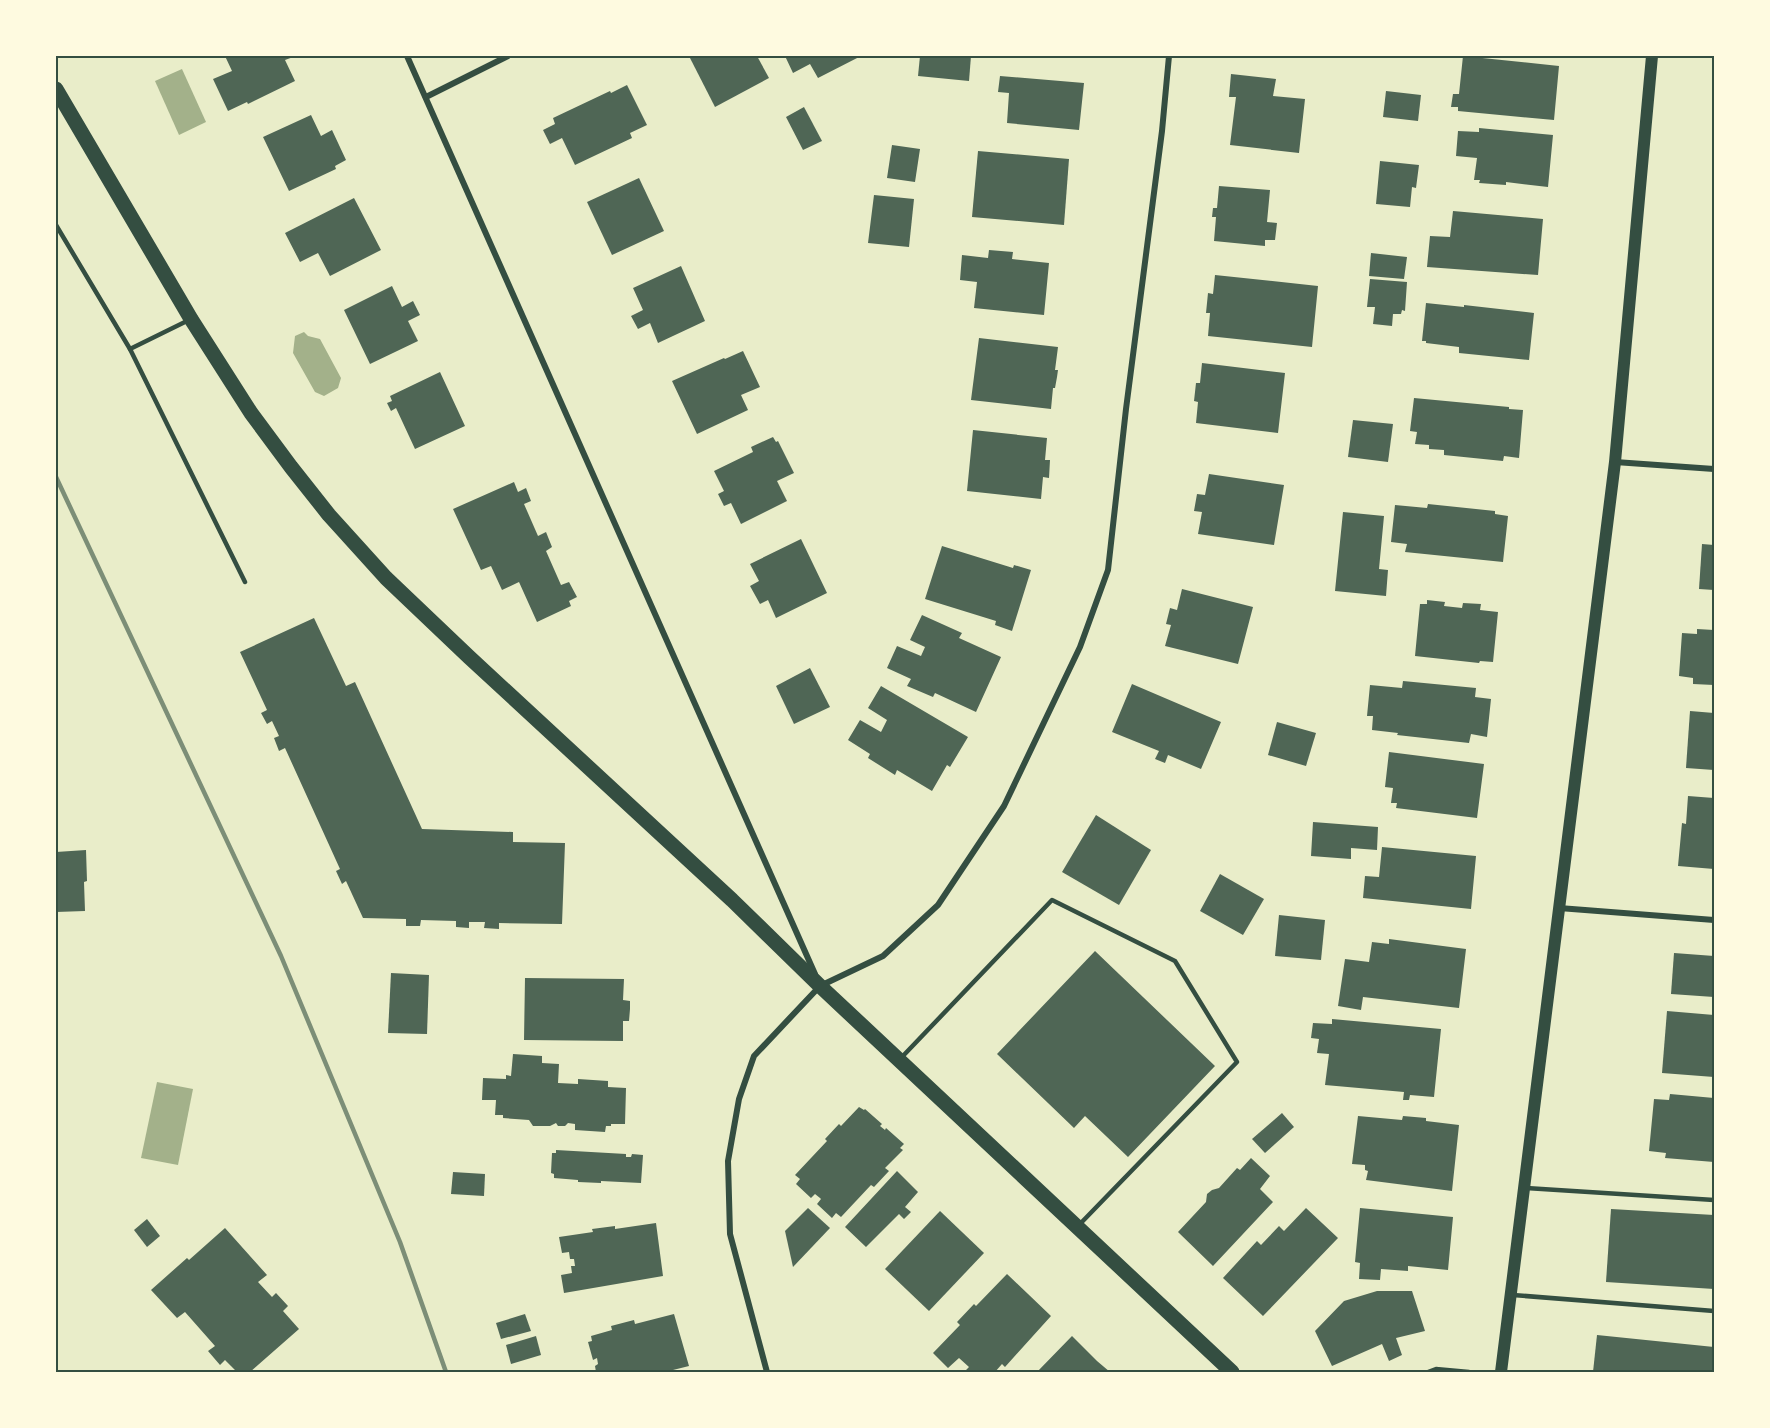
<svg xmlns="http://www.w3.org/2000/svg" width="1770" height="1428" viewBox="0 0 1770 1428" font-family="Inter,sans-serif">
<rect width="100%" height="100%" fill="#e9edc9"/>
<g fill="#a3b18a">
<polygon points="182,69 206,122 179,135 155,81"/>
<polygon points="304,332 308,336 320,339 341,378 338,388 324,396 315,392 293,353 295,336"/>
<polygon points="157,1082 193,1089 178,1165 141,1158"/>
</g>
<g fill="#4f6655">
<polygon points="225,56 296,56 285,60 295,81 248,104 247,102 228,111 213,79 232,71"/>
<polygon points="694,56 757,56 769,78 715,107 690,58"/>
<polygon points="785,56 861,56 818,78 810,64 793,73"/>
<polygon points="920,56 971,56 969,81 918,76"/>
<polygon points="1463,56 1559,66 1554,120 1458,111 1458,107 1451,107 1453,94 1459,94"/>
<polygon points="1231,74 1276,79 1273,96 1305,99 1299,153 1230,145 1236,97 1229,97"/>
<polygon points="1000,76 1084,83 1079,130 1007,123 1009,93 998,92"/>
<polygon points="627,85 647,125 630,133 632,138 575,165 562,138 550,144 543,130 555,124 553,118 610,91 611,93"/>
<polygon points="1386,91 1421,95 1418,121 1383,117"/>
<polygon points="804,107 822,141 803,150 786,117"/>
<polygon points="311,115 321,136 332,130 346,160 335,166 336,169 289,191 263,137"/>
<polygon points="1479,128 1553,135 1548,187 1506,182 1506,185 1479,183 1480,180 1474,180 1477,158 1456,156 1458,131 1479,132"/>
<polygon points="892,145 920,149 915,182 887,178"/>
<polygon points="978,151 1069,159 1064,225 972,217"/>
<polygon points="1380,161 1419,165 1416,188 1412,187 1410,207 1376,204"/>
<polygon points="639,178 664,231 612,255 587,202"/>
<polygon points="1219,186 1270,190 1267,222 1277,223 1275,240 1265,240 1265,246 1214,241 1216,217 1212,217 1213,208 1217,208"/>
<polygon points="874,195 914,199 909,247 868,243"/>
<polygon points="354,198 381,250 330,276 318,253 300,262 285,233"/>
<polygon points="1453,211 1543,219 1538,275 1427,267 1430,236 1450,237"/>
<polygon points="989,250 1013,252 1012,259 1049,263 1044,315 974,308 977,282 960,280 962,255 988,258"/>
<polygon points="1371,253 1407,257 1404,279 1369,276"/>
<polygon points="681,266 705,321 658,343 650,323 638,329 631,316 643,310 633,288"/>
<polygon points="1215,275 1318,286 1312,347 1208,336 1210,313 1206,313 1208,293 1213,294"/>
<polygon points="1370,279 1407,282 1405,311 1402,310 1401,314 1393,314 1392,326 1373,324 1375,307 1367,307"/>
<polygon points="392,286 402,307 413,301 420,315 408,321 418,341 370,364 344,310"/>
<polygon points="1426,303 1464,307 1464,305 1534,313 1529,360 1459,353 1459,347 1426,343 1426,341 1422,341"/>
<polygon points="979,338 1058,347 1055,370 1058,370 1057,377 1055,388 1053,388 1051,409 971,400"/>
<polygon points="743,351 760,387 741,395 748,410 697,434 672,381 724,358 725,359"/>
<polygon points="1202,363 1285,373 1278,433 1196,423 1198,402 1194,401 1196,383 1200,383"/>
<polygon points="440,372 465,426 415,449 396,408 391,411 387,403 392,401 390,396"/>
<polygon points="1414,398 1509,407 1509,409 1523,410 1519,458 1504,456 1503,461 1444,455 1444,450 1429,449 1429,445 1415,444 1417,432 1410,431"/>
<polygon points="1353,420 1393,424 1388,462 1348,457"/>
<polygon points="973,430 1047,438 1045,460 1050,460 1049,478 1043,477 1041,499 967,491"/>
<polygon points="773,437 776,442 778,441 794,473 777,481 787,501 741,524 731,503 724,506 718,494 724,491 714,471 753,452 751,447"/>
<polygon points="1209,474 1284,485 1274,545 1198,534 1202,512 1194,511 1197,494 1205,495"/>
<polygon points="514,482 518,492 526,488 531,501 524,504 538,536 546,532 552,547 546,551 561,585 569,582 577,597 569,601 571,606 537,622 519,582 502,590 491,566 481,570 453,509"/>
<polygon points="1428,504 1495,511 1495,514 1508,516 1503,562 1405,552 1407,544 1391,542 1395,505 1427,508"/>
<polygon points="1343,512 1384,516 1379,569 1388,570 1386,596 1335,591"/>
<polygon points="801,539 827,593 776,618 768,600 760,604 750,586 759,581 750,564"/>
<polygon points="1702,544 1714,545 1714,590 1699,589"/>
<polygon points="942,546 1013,568 1014,565 1031,570 1012,631 995,625 996,621 925,599"/>
<polygon points="1182,589 1253,607 1238,664 1165,646 1171,625 1166,624 1170,608 1177,610"/>
<polygon points="1427,600 1445,602 1444,606 1462,608 1463,603 1481,604 1480,610 1498,612 1493,662 1480,661 1479,663 1415,656 1420,604 1427,604"/>
<polygon points="922,615 962,633 959,638 1001,657 976,712 935,693 933,697 907,686 911,679 887,668 897,646 921,656 925,647 910,640"/>
<polygon points="314,618 346,686 355,682 422,829 513,832 513,842 565,843 562,924 499,923 499,929 484,928 485,922 469,922 469,928 456,927 456,921 421,920 420,926 406,926 406,919 363,918 346,881 342,884 336,871 340,869 285,748 279,751 274,738 279,736 272,721 267,724 261,713 267,710 240,652"/>
<polygon points="1697,629 1714,630 1714,685 1693,684 1693,678 1679,676 1682,633 1697,634"/>
<polygon points="810,668 830,707 794,724 776,686"/>
<polygon points="1403,681 1476,688 1475,697 1491,699 1487,737 1471,734 1469,743 1397,735 1398,733 1372,730 1373,716 1367,716 1370,685 1402,688"/>
<polygon points="1132,684 1221,722 1201,769 1168,755 1165,763 1155,759 1159,751 1112,732"/>
<polygon points="881,686 968,737 950,767 947,765 932,791 897,770 895,775 868,758 870,754 848,740 860,720 881,732 887,720 868,708"/>
<polygon points="1690,711 1714,713 1714,770 1686,768"/>
<polygon points="1277,722 1316,733 1306,766 1268,755"/>
<polygon points="1389,752 1484,764 1477,818 1396,808 1397,803 1391,803 1393,788 1385,787"/>
<polygon points="1688,796 1714,798 1714,869 1678,866 1682,823 1686,824"/>
<polygon points="1096,815 1151,850 1119,905 1062,872"/>
<polygon points="1313,822 1378,827 1377,850 1351,848 1351,859 1311,856"/>
<polygon points="1382,847 1476,856 1471,909 1363,898 1365,876 1379,877"/>
<polygon points="86,850 87,881 84,882 85,911 56,912 56,852"/>
<polygon points="1220,874 1264,899 1243,935 1200,911"/>
<polygon points="1279,915 1325,920 1321,960 1275,956"/>
<polygon points="1389,939 1466,949 1459,1008 1363,997 1361,1010 1338,1006 1345,959 1369,962 1372,942 1389,944"/>
<polygon points="1095,951 1215,1066 1128,1157 1085,1116 1074,1128 997,1054"/>
<polygon points="1674,953 1714,956 1714,997 1671,994"/>
<polygon points="391,973 429,975 427,1034 388,1033"/>
<polygon points="525,978 624,979 623,1000 630,1001 630,1009 629,1021 623,1021 623,1041 524,1040"/>
<polygon points="1667,1011 1714,1015 1714,1077 1662,1073"/>
<polygon points="1332,1019 1441,1029 1434,1097 1410,1095 1409,1100 1403,1100 1404,1092 1325,1085 1329,1054 1317,1053 1319,1039 1311,1038 1313,1023 1332,1024"/>
<polygon points="513,1054 542,1056 542,1063 559,1064 558,1083 578,1084 578,1079 608,1081 608,1087 626,1088 625,1124 611,1124 611,1126 606,1126 605,1132 575,1130 575,1124 568,1123 565,1126 558,1126 556,1123 550,1126 533,1126 529,1120 503,1118 503,1115 495,1115 496,1100 482,1100 483,1078 506,1079 506,1075 511,1076"/>
<polygon points="1670,1094 1714,1098 1714,1162 1665,1158 1666,1153 1649,1151 1654,1099 1669,1100"/>
<polygon points="859,1107 864,1110 865,1109 882,1124 880,1126 885,1130 886,1128 904,1144 900,1148 903,1150 885,1168 889,1171 874,1187 871,1185 841,1217 836,1213 832,1218 817,1204 821,1199 820,1198 815,1194 811,1198 796,1184 800,1179 795,1175 827,1141 825,1139 839,1124 841,1126"/>
<polygon points="1282,1113 1294,1127 1265,1153 1252,1139"/>
<polygon points="1358,1116 1402,1120 1403,1116 1426,1118 1426,1121 1459,1125 1452,1191 1366,1180 1368,1171 1365,1170 1365,1165 1352,1164"/>
<polygon points="556,1150 626,1154 626,1157 631,1157 632,1154 643,1155 641,1183 601,1181 601,1183 578,1182 578,1180 554,1178 554,1174 551,1173 552,1153 556,1153"/>
<polygon points="1251,1158 1270,1176 1260,1189 1273,1202 1213,1266 1178,1232 1206,1202 1207,1194 1212,1190 1219,1188 1237,1168 1240,1170"/>
<polygon points="897,1171 918,1192 905,1207 911,1212 904,1219 899,1214 866,1247 845,1227"/>
<polygon points="453,1172 485,1174 484,1196 451,1194"/>
<polygon points="808,1208 830,1228 793,1267 785,1231"/>
<polygon points="1306,1208 1338,1238 1263,1316 1223,1278 1257,1241 1261,1245 1279,1226 1284,1231"/>
<polygon points="1360,1208 1453,1217 1448,1270 1408,1266 1408,1271 1381,1269 1380,1280 1359,1279 1360,1263 1355,1262"/>
<polygon points="1611,1209 1714,1215 1714,1289 1606,1282"/>
<polygon points="940,1211 984,1253 929,1311 885,1269"/>
<polygon points="147,1219 160,1236 147,1247 134,1230"/>
<polygon points="656,1223 663,1276 564,1293 561,1275 572,1273 571,1266 575,1266 574,1259 570,1259 569,1252 562,1253 559,1237 593,1232 592,1229 615,1226 615,1229"/>
<polygon points="225,1228 267,1275 258,1282 272,1297 276,1293 288,1306 283,1311 299,1329 250,1372 237,1372 225,1360 220,1365 208,1351 215,1346 185,1312 177,1318 151,1290 187,1258 189,1260"/>
<polygon points="1007,1274 1051,1316 1005,1367 1002,1364 995,1372 964,1372 969,1367 959,1358 948,1368 933,1353 960,1325 957,1322 974,1304 976,1306"/>
<polygon points="1377,1291 1412,1291 1425,1331 1396,1338 1402,1355 1389,1361 1382,1344 1332,1366 1315,1331 1344,1301"/>
<polygon points="525,1314 531,1331 501,1339 496,1323"/>
<polygon points="674,1314 689,1366 665,1372 596,1372 595,1366 598,1364 597,1358 593,1360 588,1342 592,1341 591,1336 612,1330 611,1326 634,1320 635,1324"/>
<polygon points="1597,1335 1714,1347 1714,1372 1593,1372"/>
<polygon points="536,1336 541,1355 511,1364 506,1345"/>
<polygon points="1072,1336 1097,1361 1110,1372 1037,1372"/>
</g>
<g fill="none" stroke-linecap="round" stroke-linejoin="round">
<g stroke="#344e41" stroke-width="4.5">
<polyline points="56,225 130,349 189,320"/>
<polyline points="130,349 245,582"/>
<polyline points="901,1058 1052,900 1175,961 1237,1062 1078,1226"/>
<polyline points="1526,1188 1714,1200"/>
<polyline points="1513,1295 1714,1311"/>
<polyline points="1428,1372 1436,1369 1469,1372"/>
</g>
<g stroke="#344e41" stroke-width="6">
<polyline points="407,56 815,974"/>
<polyline points="426,97 508,56"/>
<polyline points="1615,462 1714,469"/>
<polyline points="1559,908 1714,920"/>
<polyline points="767,1372 730,1234 728,1161 739,1099 754,1056 820,986 883,956 938,905 1004,806 1080,647 1108,570 1126,409 1162,131 1169,56"/>
</g>
<polyline stroke="#344e41" stroke-width="12" points="1501,1372 1615,462 1652,56"/>
<polyline stroke="#344e41" stroke-width="15" points="56,89 191,319 251,413 291,467 329,515 386,578 469,657 732,900 820,986 1232,1372"/>
<polyline stroke="#7c8e77" stroke-width="4.5" points="56,477 281,956 400,1242 446,1372"/>
</g>
<rect width="1770" height="1428" fill="none" stroke="#fefae0" stroke-width="114"/>
<rect x="57" y="57" width="1656" height="1314" fill="none" stroke="#344e41" stroke-width="2"/>
</svg>
